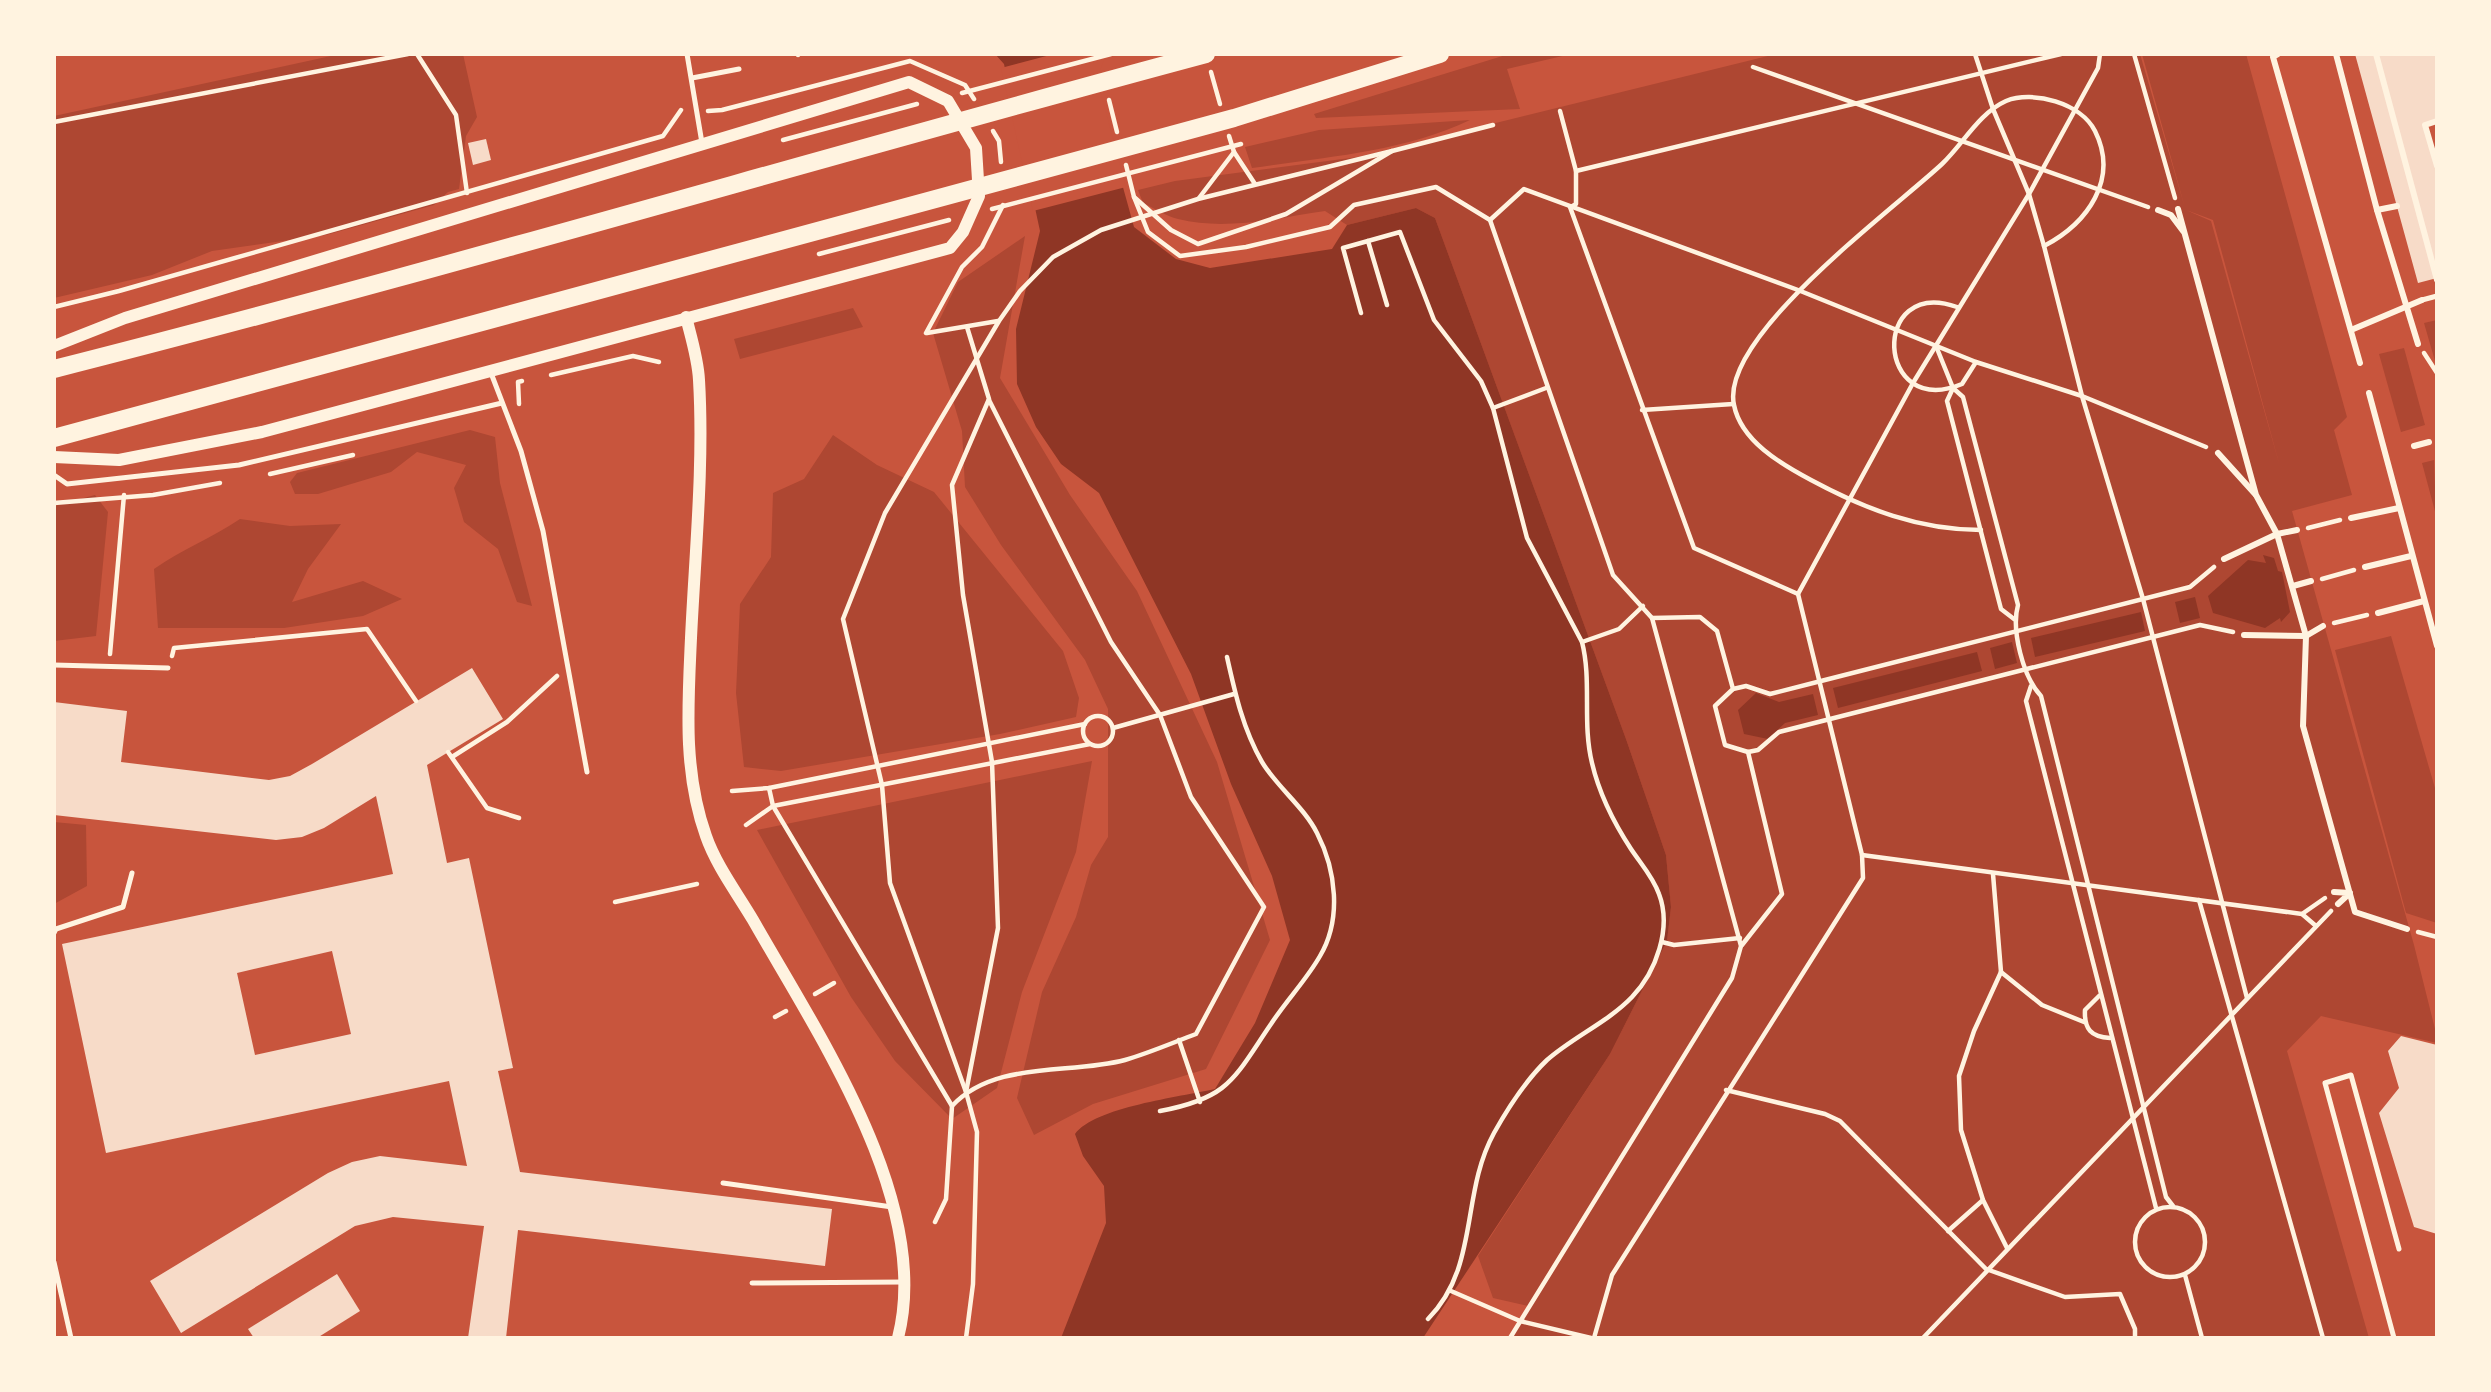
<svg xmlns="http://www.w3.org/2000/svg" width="2491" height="1392" viewBox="0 0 2491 1392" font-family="'Roboto Condensed',sans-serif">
<rect width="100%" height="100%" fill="#c8553d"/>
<g fill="#ae4732" fill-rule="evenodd">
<polygon points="340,54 463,54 477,117 466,136 459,189 448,192 434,205 326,235 212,251 152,275 54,298 54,116"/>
<polygon points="1509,54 1571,54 1507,69 1520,109 1316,118 1314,114"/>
<path d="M 1776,54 L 2140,54 L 2185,208 L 2142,54 L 2246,54 L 2347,417 L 2334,430 L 2352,495 L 2292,511 L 2414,945 L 2437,1037 L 2437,1043 L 2321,1016 L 2287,1051 L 2369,1338 L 1513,1338 L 1528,1306 L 1493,1298 L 1478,1256 L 1610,1054 L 1667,941 L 1671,907 L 1666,855 L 1626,739 L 1435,218 L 1416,208 L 1347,225 L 1325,211 C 1277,218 1226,231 1178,219 C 1166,216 1154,208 1143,203 L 1138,190 L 1175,181 L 1358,157 ZM 2186,210 L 2213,220 L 2280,467 L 2211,221 Z"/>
<path d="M 1470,120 C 1403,152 1325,157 1252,168 L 1245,147 L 1319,130 Z"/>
<polygon points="1025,236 1000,378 1070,495 1137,591 1217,762 1270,940 1206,1069 1093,1104 1034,1135 1017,1098 1042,992 1076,917 1091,865 1108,837 1108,709 1085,660 1001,545 965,487 962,431 933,333 958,282"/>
<polygon points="853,308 863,327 740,359 734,339"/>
<polygon points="2437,320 2437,368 2424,323"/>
<polygon points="2404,348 2425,425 2401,432 2379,354"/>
<polygon points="470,430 495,437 500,483 532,606 517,602 498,549 464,522 454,488 466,465 417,452 391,472 318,494 295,494 290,482 297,473"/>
<polygon points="833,435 877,465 934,492 1063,651 1079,698 1076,717 1000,734 781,771 744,767 736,693 740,604 771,557 773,493 804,479"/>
<polygon points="2434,460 2436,515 2422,463"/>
<polygon points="95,495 108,512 96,636 54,641 54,506"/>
<path d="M 240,519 L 290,526 L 341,524 L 308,569 L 292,602 L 363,581 L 402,599 L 363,616 L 284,628 L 158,628 L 154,569 C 182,549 212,538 240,519 Z"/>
<polygon points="2391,636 2437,795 2437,923 2406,913 2335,650"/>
<polygon points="1092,761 1076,852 1022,992 997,1088 952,1119 895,1061 851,997 757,830"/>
<polygon points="54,822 86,825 87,886 54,904"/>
</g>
<g fill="#8f3625">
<path d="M 995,54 L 1103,54 L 1093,79 L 1134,227 L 1176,259 L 1210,268 L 1332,249 L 1347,225 L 1416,208 L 1435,218 L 1626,739 L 1666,855 L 1671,907 L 1667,941 L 1610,1054 L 1423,1338 L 1061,1338 L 1106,1223 L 1104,1186 L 1083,1156 L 1075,1134 C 1095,1107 1180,1097 1215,1089 L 1255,1023 L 1290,940 L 1272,876 L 1231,784 L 1191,674 L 1099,493 L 1061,464 L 1036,427 L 1017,384 L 1016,329 L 1040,231 L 1004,64 Z"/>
<polygon points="2263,555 2274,558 2278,571 2282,572 2290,612 2281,622 2280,618 2265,628 2213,613 2208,596 2248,560 2266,563"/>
<polygon points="2195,597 2200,618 2180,623 2175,602"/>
<polygon points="2141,612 2145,631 2035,657 2031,638"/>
<polygon points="2012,642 2017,663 1995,669 1990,648"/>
<polygon points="1977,652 1982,671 1838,708 1833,688"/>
<polygon points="1756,693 1779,702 1813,694 1818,715 1785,723 1768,739 1744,734 1738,710"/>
</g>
<polygon fill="#c8553d" points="1054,54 1106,54 1097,79 1126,187 1033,211 1001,68"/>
<g fill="#f7dbc8" fill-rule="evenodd">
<polygon points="2355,54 2437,54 2437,121 2425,125 2437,166 2437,278 2418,283"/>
<polygon points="486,139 491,160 473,165 468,143"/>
<path d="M 472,668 L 503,719 L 427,765 L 447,863 L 469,858 L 513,1068 L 498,1071 L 520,1172 L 832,1209 L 825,1266 L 518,1230 L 506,1338 L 468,1338 L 484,1226 L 393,1217 L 355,1226 L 181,1333 L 150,1281 L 328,1173 L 352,1162 L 380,1156 L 467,1166 L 449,1081 L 106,1153 L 62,944 L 393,874 L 376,796 L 324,828 L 302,837 L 276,840 L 54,815 L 54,702 L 127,711 L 121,762 L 269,780 L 290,776 L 312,764 ZM 332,951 L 351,1034 L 255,1055 L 237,973 Z"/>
<polygon points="2401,1036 2437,1045 2437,1234 2414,1227 2379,1113 2399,1088 2388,1051"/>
<polygon points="337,1274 360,1311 317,1338 254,1338 248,1329"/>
</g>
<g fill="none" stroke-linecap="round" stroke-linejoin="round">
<g stroke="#fff3e0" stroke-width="4.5">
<polyline points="417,54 456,115 467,193"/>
<polyline points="798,54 798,55"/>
<polyline points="1975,54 1993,109 2029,194 2044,246 2082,396 2143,599 2247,998"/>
<polyline points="2134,54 2175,198"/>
<polyline points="1753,67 2148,207"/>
<polyline points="1211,72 1220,104"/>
<polyline points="962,93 1111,54"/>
<polyline points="1109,100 1117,132"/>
<polyline points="708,111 722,110 910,61 965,85 974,99"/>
<polyline points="1560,111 1576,171 1576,204 1571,207"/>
<polyline points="54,122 408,54"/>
<polyline points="993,131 999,141 1001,162"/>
<polyline points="783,140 917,104"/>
<polyline points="1234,152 1255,184"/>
<polyline points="1126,165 1134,197 1171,230 1198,244 1286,214 1392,151 1493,125"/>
<polyline points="1576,171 2061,54"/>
<polyline points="1134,197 1148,232 1180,256 1246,247 1330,227 1354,205 1436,187 1490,220 1613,575 1652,618 1741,946 1732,978 1510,1338"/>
<polyline points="1199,198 1234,152 1229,136"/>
<polyline points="1570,207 1694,548 1798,594 1862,855 1863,878 1612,1275 1594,1338"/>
<polyline points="992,209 1241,144"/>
<polyline points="1490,220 1524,189 1798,290 1976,362 2082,396 2206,447"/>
<polyline points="1368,241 1387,305"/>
<polyline points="819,254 949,220"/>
<polyline points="54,307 119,291 663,136 681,110"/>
<path d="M 1957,307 C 1870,276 1875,420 1962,384 L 1976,362"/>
<path d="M 1361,313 L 1343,248 L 1400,232 L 1434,320 L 1481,381 L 1493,408 L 1527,538 L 1582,642 C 1592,681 1582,723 1592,763 C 1599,793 1614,823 1631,849 C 1641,864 1653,877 1659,894 C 1672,928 1656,972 1632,997 C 1608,1022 1573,1037 1547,1060 C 1526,1080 1508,1108 1494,1133 C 1460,1195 1480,1266 1428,1319"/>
<polyline points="926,333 962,267 982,247 1003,205"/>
<polyline points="927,333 998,321"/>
<path d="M 1936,346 L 1953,388 L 1963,397 L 2018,605 C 2011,630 2023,677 2041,696 L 2166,1197 L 2173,1206"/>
<polyline points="2424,353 2437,373"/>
<polyline points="551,375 633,356 659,362"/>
<polyline points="1953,388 1947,401 2001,609 2014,619"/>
<polyline points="519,404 518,382 522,381"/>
<polyline points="1493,408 1546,388"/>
<polyline points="1642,410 1733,404"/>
<polyline points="270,474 353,455"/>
<polyline points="54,503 153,495 220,483"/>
<polyline points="2308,528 2340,520"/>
<path d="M 1981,530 C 1919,530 1865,509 1811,480 C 1781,464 1741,441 1734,405 C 1719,337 1895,208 1942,164 C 1963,144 1979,113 2006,101 C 2033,90 2081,103 2095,131 C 2119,179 2088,223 2044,246"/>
<polyline points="2322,579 2354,570"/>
<polyline points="1798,594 1913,383 2029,194 2098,68 2100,54"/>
<polyline points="1652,618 1700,617 1717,631 1733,689 1715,706 1725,745 1748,752 1782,894 1742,945"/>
<polyline points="2334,623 2367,615"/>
<polyline points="1582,642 1619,629 1643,606"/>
<polyline points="110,654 124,495"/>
<polyline points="172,656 174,648 367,629 416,701"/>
<polyline points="2031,686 2026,701 2156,1208"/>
<polyline points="1733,689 1746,686 1770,694 1821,681 2190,587 2214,567"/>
<circle cx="1098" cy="731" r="15"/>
<polyline points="1113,728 1234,694"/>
<polyline points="448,752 487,808 519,818"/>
<polyline points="1748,752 1758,750 1779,732 2200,625 2233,632"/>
<polyline points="452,757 507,722 557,676"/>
<polyline points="769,788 773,806 952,1106 946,1199 935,1222"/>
<polyline points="732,791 769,788 1085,724"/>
<polyline points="746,825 773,806 1090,744"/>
<polyline points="1862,855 2302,914 2316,926"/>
<polyline points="1993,874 2001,972 1974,1031 1959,1076 1961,1130 1983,1200 2007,1248"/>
<polyline points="2199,900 2323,1338"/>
<polyline points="615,902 697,884"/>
<polyline points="2302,914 2325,898"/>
<polyline points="2418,932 2437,937"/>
<polyline points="1662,942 1674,945 1740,938"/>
<polyline points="2001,972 2042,1005 2084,1022"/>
<polyline points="815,994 834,983"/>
<path d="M 2099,996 L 2085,1010 C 2084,1029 2091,1037 2110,1038"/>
<polyline points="775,1017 786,1011"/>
<polyline points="1179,1040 1200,1102"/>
<polyline points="1726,1090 1825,1114 1840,1121 1986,1269 2065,1297 2120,1294 2135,1329 2135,1338"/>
<polyline points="966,1092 890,883 882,785 843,619 885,513 999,321 1020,291 1053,257 1101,230 1198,199 1392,151"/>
<path d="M 952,1106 C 995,1060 1069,1075 1125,1060 C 1149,1053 1172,1043 1196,1034 L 1264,907 L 1191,797 L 1160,715 L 1111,642 L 989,400"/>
<path d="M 1160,1111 C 1230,1098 1234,1078 1271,1024 C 1286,1001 1307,979 1320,956 C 1342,919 1336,870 1317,833 C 1304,807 1277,787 1262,762 C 1243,729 1235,693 1227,657"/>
<circle cx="2170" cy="1242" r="35"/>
<polyline points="1948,1231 1983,1200"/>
<polyline points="2185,1275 2202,1338"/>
<polyline points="1451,1291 1520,1321 1591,1338"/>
<polyline points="966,1338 973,1284 977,1132 966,1092 998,928 992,762 963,595 952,485 989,399 967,327"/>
<polyline points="1923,1338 2331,911"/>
</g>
<g stroke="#fff3e0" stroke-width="5">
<polyline points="687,54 702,143"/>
<polyline points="692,78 739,69"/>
<polyline points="2422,300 2437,296"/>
<polyline points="491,373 521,451 543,531 587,772"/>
<polyline points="54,475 67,484 239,465 502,403"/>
<polyline points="54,665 168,668"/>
<polyline points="54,933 56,929 123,907 132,873"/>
<polyline points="723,1183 892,1207"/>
<polyline points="54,1262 71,1338"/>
<polyline points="752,1283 904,1282"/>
<polyline points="2394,1338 2325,1083 2351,1075 2399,1249"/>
</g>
<g stroke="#fff3e0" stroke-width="6">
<polyline points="2278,54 2273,57 2360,363"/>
<polyline points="2336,54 2377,210 2418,344"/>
<polyline points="2376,54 2437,280"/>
<polyline points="2437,121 2425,125 2437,166"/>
<polyline points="2178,209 2256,495 2277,534 2306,636 2303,726 2355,912 2407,929"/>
<polyline points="2158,210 2171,215 2183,231"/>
<polyline points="2377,210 2397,206"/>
<polyline points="2351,330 2422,300"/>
<polyline points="2369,393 2437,646"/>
<polyline points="2414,446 2429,442"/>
<polyline points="2218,453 2255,494"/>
<polyline points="2351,518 2399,508"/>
<polyline points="2224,559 2277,534 2297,530"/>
<polyline points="2365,567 2411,556"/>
<polyline points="2293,586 2311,581"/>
<polyline points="2378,613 2424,601"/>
<polyline points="2244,635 2306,636 2323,626"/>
<polyline points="2334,892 2350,893 2338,904"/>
</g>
<g stroke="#fff3e0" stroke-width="12">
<path d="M 686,317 C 691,337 698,359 699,380 C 704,465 695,553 691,638 C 688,705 683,772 706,836 C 716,865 737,893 753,920 C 817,1033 933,1202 898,1338"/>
<polyline points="54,346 125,318 909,82 948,101 976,148 979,196 963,232 950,248 262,432 119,460 54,457"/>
</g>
<g stroke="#fff3e0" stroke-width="18">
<path d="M 54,369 C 440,271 821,157 1206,54"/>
<polyline points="54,438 1234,118 1440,54"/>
</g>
</g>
<rect width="2491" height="1392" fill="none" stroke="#fff3e0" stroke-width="112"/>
</svg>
